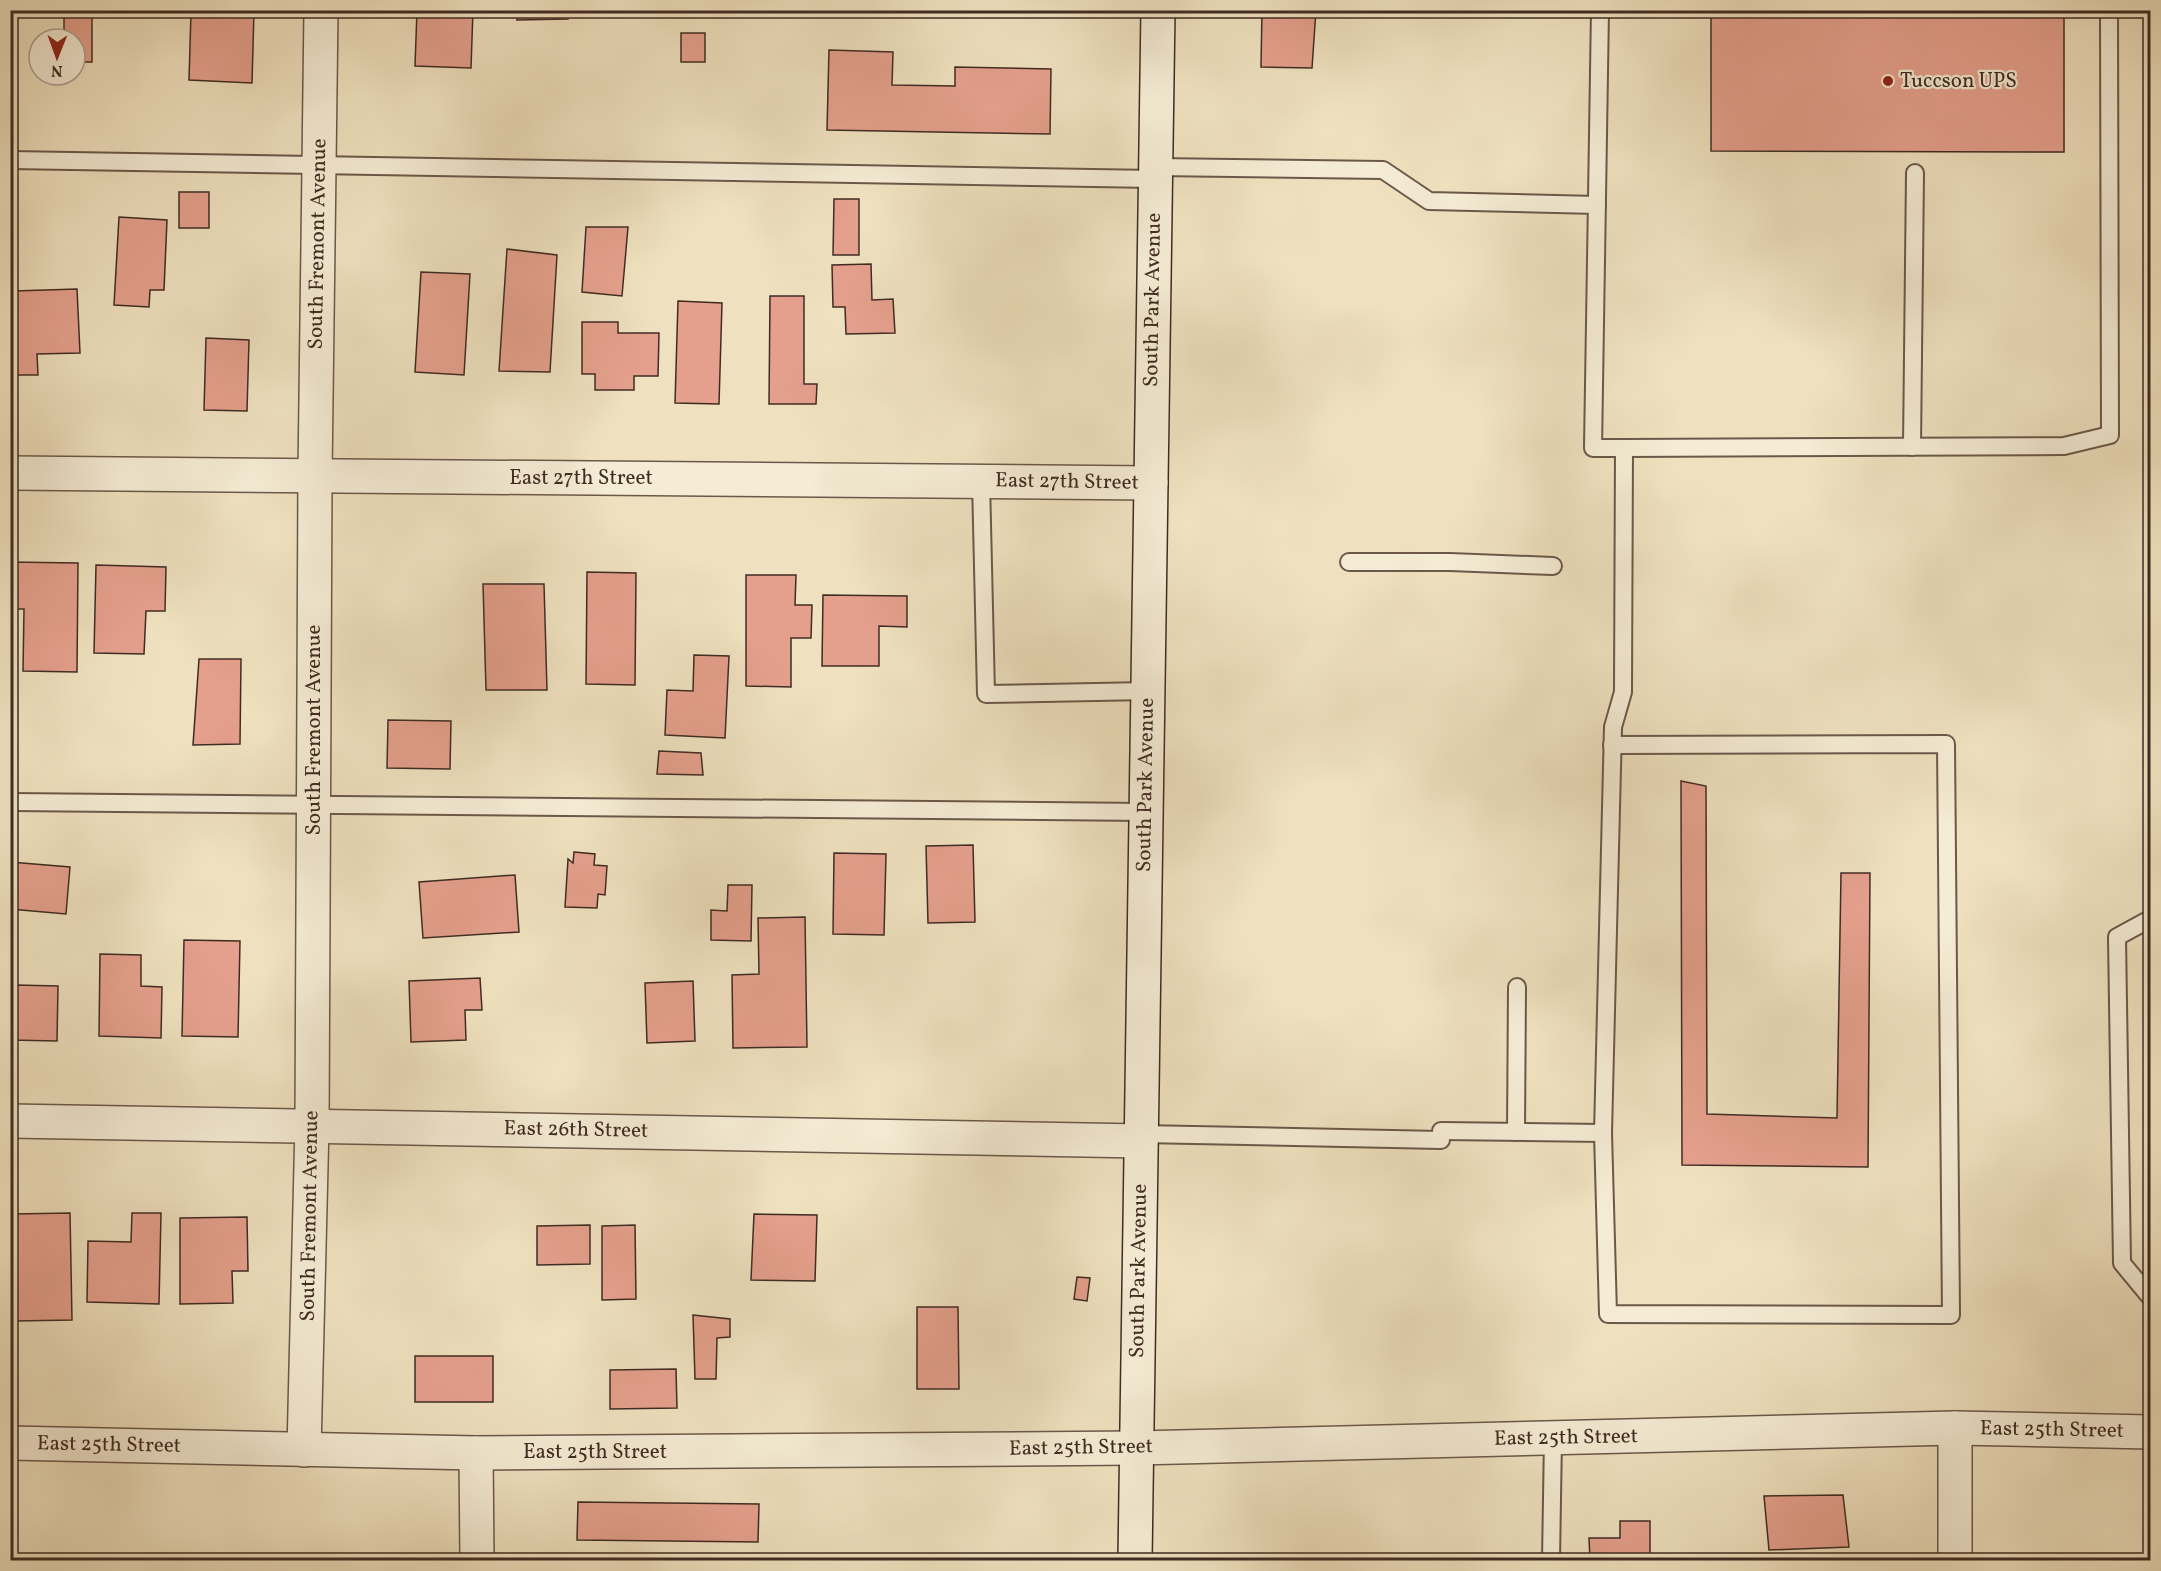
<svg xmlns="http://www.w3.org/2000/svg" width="2161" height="1571" viewBox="0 0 2161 1571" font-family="Vollkorn,serif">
<rect width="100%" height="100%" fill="#efe1bf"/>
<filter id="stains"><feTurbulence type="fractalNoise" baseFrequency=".00333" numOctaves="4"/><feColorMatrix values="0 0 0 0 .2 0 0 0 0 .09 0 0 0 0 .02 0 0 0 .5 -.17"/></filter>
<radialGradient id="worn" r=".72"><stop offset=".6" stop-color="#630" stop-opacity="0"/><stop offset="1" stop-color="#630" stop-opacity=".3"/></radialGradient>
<g fill="#e5a08d" stroke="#402b23" stroke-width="1.5">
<polygon points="64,10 92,10 92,62 75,62 75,39 64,39"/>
<polygon points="417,10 473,10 471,68 415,66"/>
<polygon points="517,10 568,10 568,19 517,20"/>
<polygon points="1262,10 1316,10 1312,68 1261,67"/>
<polygon points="1711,10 2064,10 2064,152 1711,151"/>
<polygon points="254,11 252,83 189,80 191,12"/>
<rect x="681" y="33" width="24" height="29"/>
<polygon points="829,50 893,52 892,85 955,86 955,67 1051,69 1050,134 827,130"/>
<rect x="179" y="192" width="30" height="36"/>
<polygon points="834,199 859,199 859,255 833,255"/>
<polygon points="119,217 167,220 164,290 150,290 149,307 114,305"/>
<polygon points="586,227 628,227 622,296 582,292"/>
<polygon points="507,249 557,255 550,372 499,371"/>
<polygon points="871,264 872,300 893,299 895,333 846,334 845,307 833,307 832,265"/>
<polygon points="421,272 470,274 464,375 415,372"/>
<polygon points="77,289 80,353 37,354 38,375 16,375 14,291"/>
<polygon points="770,296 804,296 804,384 817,384 816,404 769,404"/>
<polygon points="678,301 722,303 719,404 675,403"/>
<polygon points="582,322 618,322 618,333 659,333 658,376 634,376 634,390 595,390 595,374 582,374"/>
<polygon points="206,338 249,340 247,411 204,410"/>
<polygon points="10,562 78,563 77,672 23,671 24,609 10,609"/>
<polygon points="96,565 166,567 165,611 146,611 144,654 94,653"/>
<polygon points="587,572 636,573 635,685 586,684"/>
<polygon points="746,575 796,575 795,605 812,605 811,638 791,638 791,687 746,686"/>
<polygon points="483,584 544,584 547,690 486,690"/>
<polygon points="823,595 907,596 907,627 879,626 879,666 822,666"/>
<polygon points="694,655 729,656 725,738 665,735 667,690 693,691"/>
<polygon points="199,659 241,659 240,744 193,745"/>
<polygon points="388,720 451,721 450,769 387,768"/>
<polygon points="659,751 701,753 703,775 657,774"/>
<polygon points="1681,781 1706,786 1707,1114 1837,1118 1841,873 1870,873 1868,1167 1682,1165"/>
<polygon points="973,845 975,922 928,923 926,846"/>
<polygon points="574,852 595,854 594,865 607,866 605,895 598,894 597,908 565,907 568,859 573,863"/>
<polygon points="834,853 886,854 884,935 833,934"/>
<polygon points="10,862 70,867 66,914 10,909"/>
<polygon points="515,875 519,932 423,938 419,882"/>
<polygon points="728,885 752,885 751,941 711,940 711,910 727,911"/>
<polygon points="805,917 807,1047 733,1048 732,975 759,974 758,918"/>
<polygon points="184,940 240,941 238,1037 182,1036"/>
<polygon points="100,954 141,955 141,986 162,987 161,1038 99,1036"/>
<polygon points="480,978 482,1010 465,1010 466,1040 411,1042 409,981"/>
<polygon points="693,981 695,1041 647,1043 645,983"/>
<polygon points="15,985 58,986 57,1041 10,1040 10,1014 14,1015"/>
<polygon points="70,1213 72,1320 15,1321 13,1214"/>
<polygon points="132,1213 161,1213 159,1304 87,1302 88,1241 131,1242"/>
<polygon points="754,1214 817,1215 815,1281 751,1280"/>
<polygon points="247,1217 248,1271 232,1271 233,1303 180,1304 180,1218"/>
<polygon points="590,1225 590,1264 537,1265 537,1226"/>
<polygon points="635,1225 636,1299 602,1300 602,1226"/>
<polygon points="1077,1277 1090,1278 1087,1301 1074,1299"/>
<polygon points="917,1307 958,1307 959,1389 917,1389"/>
<polygon points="693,1315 730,1319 730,1337 717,1338 716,1379 695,1379"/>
<rect x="415" y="1356" width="78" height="46"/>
<polygon points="676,1369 677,1408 610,1409 610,1370"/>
<polygon points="1843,1495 1849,1547 1769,1550 1764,1496"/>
<polygon points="578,1502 759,1504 758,1542 577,1540"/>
<polygon points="1620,1521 1650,1521 1650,1560 1590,1560 1589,1538 1620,1538"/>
</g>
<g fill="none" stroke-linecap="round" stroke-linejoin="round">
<defs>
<g id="service">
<polyline points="1600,10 1593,448 1624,448 2064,446 2110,435 2109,10"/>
<polyline points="10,160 1155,179"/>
<polyline points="1155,167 1383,170 1429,201 1597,205"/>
<polyline points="1912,447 1915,173"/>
<polyline points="981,481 986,694 1148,691"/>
<polyline points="1349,562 1450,562 1553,566"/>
<polyline points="10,802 1146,812"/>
<polyline points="2150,919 2117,937 2122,1263 2150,1297"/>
<polyline points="1441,1131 1603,1133 1613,727 1623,692 1624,448"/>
<polyline points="1516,1132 1517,987"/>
<polyline points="1603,1133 1608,1314 1951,1315 1946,744 1612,745"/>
<polyline points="1141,1134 1441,1140"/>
<polyline points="1551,1560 1553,1438"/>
</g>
<g id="minor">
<polyline points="10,473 1151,483"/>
<polyline points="10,1121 1141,1141"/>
<polyline points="1955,1428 1955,1560"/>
<polyline points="10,1443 476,1453 1137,1448 1955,1428 2150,1432"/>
<polyline points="304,1450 312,1125 315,476 321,10"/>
<polyline points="476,1453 477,1560"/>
</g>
<polyline id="secondary" points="1135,1560 1158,10"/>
</defs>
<use href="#service" stroke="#6c584a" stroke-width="20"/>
<use href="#minor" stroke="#6c584a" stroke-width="36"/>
<use href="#secondary" stroke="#402b23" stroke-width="36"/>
<use href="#service" stroke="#f5ecd5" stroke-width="16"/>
<use href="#minor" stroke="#f5ecd5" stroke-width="33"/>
<use href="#secondary" stroke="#f5ecd5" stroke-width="33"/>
</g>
<circle fill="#8f2418" stroke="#f5ecd5" stroke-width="2" cx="1888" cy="81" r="6"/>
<g text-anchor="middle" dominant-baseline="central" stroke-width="4.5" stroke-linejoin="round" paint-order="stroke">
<g font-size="21" fill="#402b23" stroke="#f5ecd5" text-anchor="start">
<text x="1900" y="81">Tuccson UPS</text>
</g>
<g font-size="21" fill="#402b23" stroke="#f5ecd5">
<text transform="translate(318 244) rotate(-89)">South Fremont Avenue</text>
<text transform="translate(1153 300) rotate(-89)">South Park Avenue</text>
<text x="581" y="478">East 27th Street</text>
<text transform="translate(1067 482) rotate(1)">East 27th Street</text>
<text transform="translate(314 730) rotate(-90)">South Fremont Avenue</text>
<text transform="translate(1146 785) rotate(-89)">South Park Avenue</text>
<text transform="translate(576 1130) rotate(1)">East 26th Street</text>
<text transform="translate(310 1216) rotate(-89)">South Fremont Avenue</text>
<text transform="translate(1139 1271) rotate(-89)">South Park Avenue</text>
<text transform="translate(2052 1430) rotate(1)">East 25th Street</text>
<text transform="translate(1566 1438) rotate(-1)">East 25th Street</text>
<text transform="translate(109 1445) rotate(1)">East 25th Street</text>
<text transform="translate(1081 1448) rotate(-1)">East 25th Street</text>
<text x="595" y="1452">East 25th Street</text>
</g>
</g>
<rect width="2161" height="1571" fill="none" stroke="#efe1bf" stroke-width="36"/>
<rect x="12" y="12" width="2137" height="1547" fill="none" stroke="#402b23" stroke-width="3"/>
<rect x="18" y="18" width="2125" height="1535" fill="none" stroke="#402b23" stroke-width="1.5"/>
<g transform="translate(57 57) rotate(181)"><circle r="28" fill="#f5ecd5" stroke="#ad9f8e" stroke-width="1.5"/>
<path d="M0-4.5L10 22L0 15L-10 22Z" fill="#8f2418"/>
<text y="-9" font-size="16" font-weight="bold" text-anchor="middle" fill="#402b23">N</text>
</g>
<rect width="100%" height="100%" filter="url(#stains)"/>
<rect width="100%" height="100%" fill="url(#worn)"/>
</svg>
